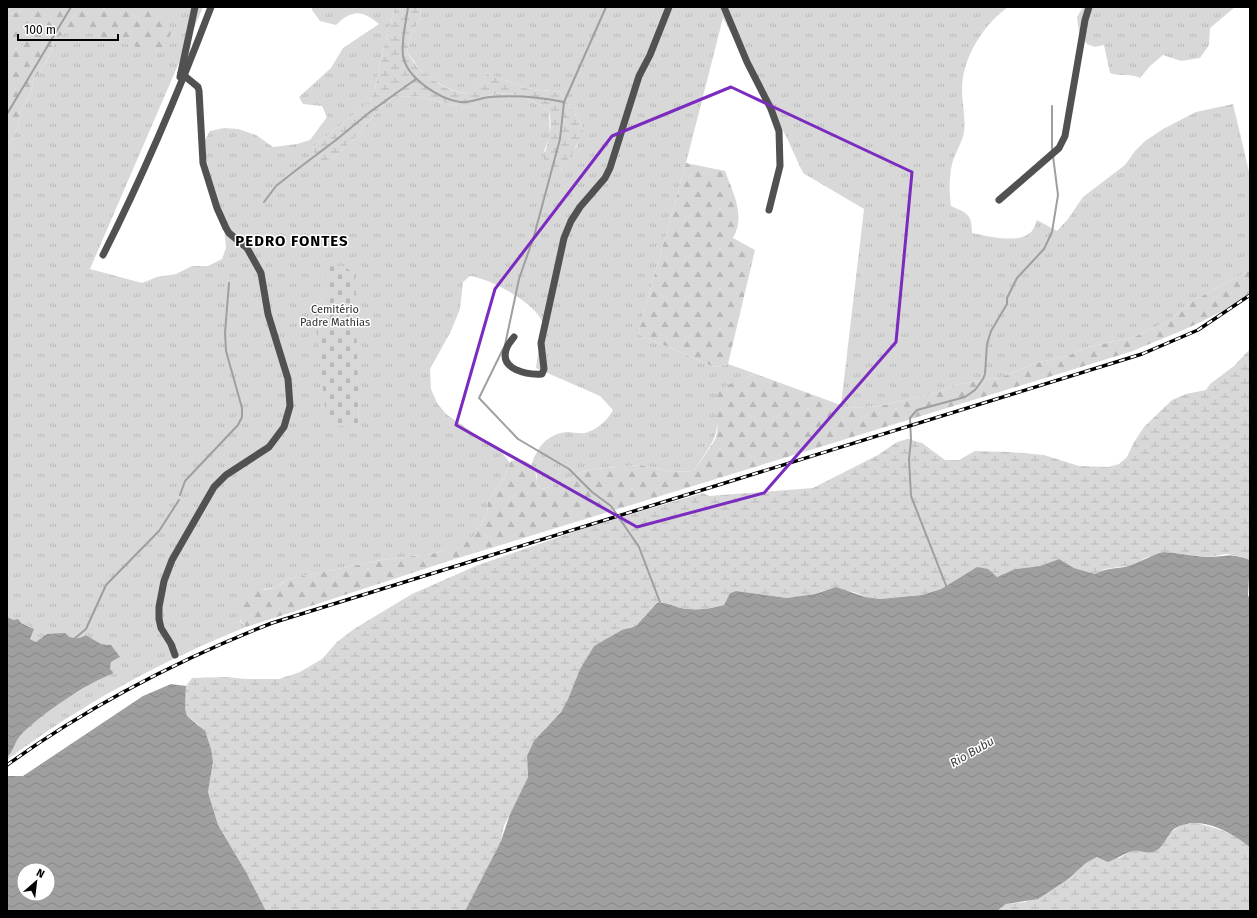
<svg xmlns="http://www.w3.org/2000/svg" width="1257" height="918" viewBox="0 0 1257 918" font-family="'Fira Sans',sans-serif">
<defs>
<pattern id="grass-tufts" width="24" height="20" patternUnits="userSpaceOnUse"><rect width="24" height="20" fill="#d8d8d8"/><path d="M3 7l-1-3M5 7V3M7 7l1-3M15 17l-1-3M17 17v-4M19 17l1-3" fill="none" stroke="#b8b8b8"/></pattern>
<pattern id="forest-firs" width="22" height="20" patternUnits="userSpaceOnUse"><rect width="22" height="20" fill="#d8d8d8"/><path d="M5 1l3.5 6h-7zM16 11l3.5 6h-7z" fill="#b8b8b8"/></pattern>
<pattern id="wetland-marsh" width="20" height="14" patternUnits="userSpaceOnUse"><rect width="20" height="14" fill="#d8d8d8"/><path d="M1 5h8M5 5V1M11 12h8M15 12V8" fill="none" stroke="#b8b8b8"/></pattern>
<pattern id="cemetery-stones" width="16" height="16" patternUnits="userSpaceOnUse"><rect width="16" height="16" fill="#d8d8d8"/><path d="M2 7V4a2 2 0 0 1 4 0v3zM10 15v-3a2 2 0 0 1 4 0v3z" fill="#b8b8b8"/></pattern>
<pattern id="water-waves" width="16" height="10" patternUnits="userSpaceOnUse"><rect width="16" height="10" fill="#9f9f9f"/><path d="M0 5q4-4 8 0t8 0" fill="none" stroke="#878787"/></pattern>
</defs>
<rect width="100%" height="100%" fill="#fff"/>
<g fill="url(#grass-tufts)" fill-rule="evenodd">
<path d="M 7,7 L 24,7 C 20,12 13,14 7,14 Z"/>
<path d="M 163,7 L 203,7 L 90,269 L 142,283 L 157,277 L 176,274 L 192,266 L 208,266 L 222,259 L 226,248 L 224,229 L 206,158 L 205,140 L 210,131 L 224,128 L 238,129 L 256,135 L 273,147 L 297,144 L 310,140 L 327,117 L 322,106 L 303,104 L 299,97 L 331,68 L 343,48 L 379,24 C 362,10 352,9 336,25 L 320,21 L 312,10 L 312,7 L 395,7 L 379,66 L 375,90 L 369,102 L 314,146 L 313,158 L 320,162 L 334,157 L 350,143 L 376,113 L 393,97 L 415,96 L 468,108 C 475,104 482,97 490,95 C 511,89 532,100 549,111 L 550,136 L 544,151 L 561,170 L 568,156 L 577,146 L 582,124 L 560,92 L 524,88 L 487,73 C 476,102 456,94 435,81 C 430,77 424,74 420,70 C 415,64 412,58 407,52 L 410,37 L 421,15 L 420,7 L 1008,7 C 983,25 962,58 962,90 C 962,103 966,119 964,132 C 962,143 955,153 952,164 C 949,177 949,192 951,206 C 967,213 972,214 972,233 C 987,236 1020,245 1032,231 C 1034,228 1036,223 1037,220 L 1057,231 L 1068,219 L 1083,197 L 1125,165 L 1135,151 L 1145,141 L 1163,129 L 1196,112 L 1233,104 L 1250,176 L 1250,273 L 1248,271 L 1191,302 L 1169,321 L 1132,338 L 1087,347 L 1068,356 L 1040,362 L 999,378 L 959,384 L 935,393 L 880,406 L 849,408 L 841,405 L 864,209 L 803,173 L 784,132 L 723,18 L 686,163 L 638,334 L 714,367 L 728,364 L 756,374 L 742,379 L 715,403 C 722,439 711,442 694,471 L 674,472 L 640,465 L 595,469 L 582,472 L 555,486 L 541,489 L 536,483 L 537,475 L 531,466 C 537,448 546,434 567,432 C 574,432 581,435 588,432 C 598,429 609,418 613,410 L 600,396 L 536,368 C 537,362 537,356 539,350 C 540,344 545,335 544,329 C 544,306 489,278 470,276 L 463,282 L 460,309 L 451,331 L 430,369 L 431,389 L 437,403 L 446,414 L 478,436 L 498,447 L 510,463 L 504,479 L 488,501 L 487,513 L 476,534 L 468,542 L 436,553 L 382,560 L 288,579 L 275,588 L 264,589 L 240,621 L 246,627 C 161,661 80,705 7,760 L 7,757 C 14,751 14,743 20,736 C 40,713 78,691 104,677 L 110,669 L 111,662 L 119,658 L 107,644 L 101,644 L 86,635 C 79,639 71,640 65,634 L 51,634 L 36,642 L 30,639 L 30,635 L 33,632 L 31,627 L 7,617 L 7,147 L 18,127 L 21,110 L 31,93 L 33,81 L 46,63 L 56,39 L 71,28 L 76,28 C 104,37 130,46 159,50 C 164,36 172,20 163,7 ZM 354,274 L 359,426 L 359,427 L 314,308 L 327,293 Z"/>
<path d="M 1083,7 L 1235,7 L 1210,28 L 1209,45 L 1200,58 L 1181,61 L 1163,55 L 1150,66 L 1140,78 C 1131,73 1122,77 1110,73 L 1104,45 L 1095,47 L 1087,44 L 1079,33 L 1077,17 Z"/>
</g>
<g fill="url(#forest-firs)">
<path d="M 24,7 L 163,7 L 167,12 L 167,22 L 171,32 L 167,46 L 159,50 L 140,48 L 71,28 L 56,39 L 46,63 L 33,81 L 31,93 L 21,110 L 18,127 L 7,147 L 7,14 C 13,14 20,12 24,7 Z"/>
<path d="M 686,163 L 725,171 C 733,193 746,216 733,238 L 755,250 L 728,364 L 714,367 L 638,334 Z"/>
<path d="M 1248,271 L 1250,273 L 1250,292 C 1217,319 1172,334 1133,351 L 455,559 L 246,627 C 237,618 231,601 247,594 C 255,590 265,590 274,588 C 279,586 284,582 288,579 L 382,560 L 436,553 L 468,541 L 476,534 L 487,513 L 488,501 L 504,479 L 511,461 C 527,457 538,466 536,483 L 541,489 L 555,486 L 582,472 L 595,469 L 640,465 L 674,472 L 694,471 C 699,462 713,445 716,437 C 720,424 714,415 715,403 C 716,385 742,379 756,374 L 849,408 L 880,406 L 935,393 L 959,384 L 999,378 L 1040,362 L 1068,356 L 1087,347 L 1132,338 L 1169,321 L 1191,302 Z"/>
</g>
<g fill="url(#wetland-marsh)">
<path d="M 395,7 L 420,7 L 421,15 L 410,37 L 407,52 C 411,58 415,65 420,70 C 424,74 430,77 435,81 C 456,95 476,101 487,73 L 524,88 L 560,92 L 582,124 L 583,135 L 561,170 L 554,176 C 536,169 547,150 549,137 C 551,129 551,119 549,111 C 532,100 511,89 490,95 C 483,97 475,104 468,108 L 415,96 L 393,97 L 376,113 L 350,143 L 334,157 L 320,163 L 313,158 L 314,146 L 369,102 L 375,90 L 379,66 Z"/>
<path d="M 1250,349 L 1250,560 L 1239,556 L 1226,554 L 1209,557 L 1163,552 L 1145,558 L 1134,565 L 1105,569 L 1095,574 L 1074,568 L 1059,559 L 1040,566 L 1015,569 L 997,577 L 977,567 L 941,589 L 922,595 L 880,599 L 865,597 L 854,592 L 825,590 L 815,594 L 787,598 L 736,591 L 730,593 L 724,605 C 710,609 696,611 681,608 C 672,606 667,602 657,603 L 636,626 L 630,627 L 594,646 L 580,669 L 568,699 L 561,712 L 545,729 L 527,756 L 528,777 L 504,826 L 501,841 L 465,911 L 266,911 L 246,872 L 218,825 L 208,792 L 213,762 L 199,725 L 187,716 L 185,708 L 186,686 L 192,678 L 227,677 L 245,679 L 279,679 L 300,672 L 322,659 L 337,642 L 354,629 L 412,594 L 478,565 L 591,526 L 703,493 L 709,496 L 813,488 L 878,455 L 897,442 L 908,439 L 922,443 L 945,460 L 959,460 L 975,451 L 1010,452 L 1044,455 L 1079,466 L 1108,467 L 1119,464 L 1127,457 L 1134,442 L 1144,427 L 1172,400 L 1186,394 L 1206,390 L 1210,384 L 1234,366 Z"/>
<path d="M 1195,823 C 1216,827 1233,833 1250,847 L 1250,911 L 997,911 L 1006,904 L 1026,902 L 1046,893 L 1067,880 L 1086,863 L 1097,857 L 1119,858 L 1134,850 L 1139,851 L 1164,840 L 1168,834 L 1183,824 Z"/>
</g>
<polygon fill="url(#cemetery-stones)" points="325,266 343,266 355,274 359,427 327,425 314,308 327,293"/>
<g fill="url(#water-waves)" fill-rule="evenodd">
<path d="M 1163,552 C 1178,553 1192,556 1207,557 C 1227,557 1229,552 1250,560 L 1248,596 L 1250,597 L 1250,847 C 1231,832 1198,813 1174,829 C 1167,835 1163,847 1157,850 C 1147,856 1142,849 1133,851 C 1125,853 1116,859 1108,862 L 1097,857 L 1086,863 L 1067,880 L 1038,899 L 1006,904 L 997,911 L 465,911 L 501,841 L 510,814 L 528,777 L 527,756 L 534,741 L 561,712 L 568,699 L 580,669 L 594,646 L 622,630 L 636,626 L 657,603 C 667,602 672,606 681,608 C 696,611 710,609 724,605 L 730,593 L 736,591 L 787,598 L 815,594 L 836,587 L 865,597 L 880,599 L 922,595 L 941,589 L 977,567 L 988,569 L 997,577 L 1015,569 L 1040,566 L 1059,559 L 1074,568 L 1095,574 C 1109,566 1121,570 1134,564 C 1144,560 1152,555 1163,552 Z"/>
<path d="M 7,617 L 14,620 L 18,619 L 21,623 L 34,629 L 30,639 L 36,642 L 47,634 L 65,633 C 70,640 80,639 86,635 L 101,644 L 111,645 L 120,657 L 111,662 L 110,669 L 113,672 L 112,674 C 89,682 36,717 20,736 C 14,743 14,751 7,757 Z"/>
<path d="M 171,684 L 186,686 L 185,708 L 187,716 L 205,731 L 211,749 L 213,762 L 208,792 L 218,825 L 246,872 L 266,911 L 7,911 L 7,776 L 23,776 L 143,696 ZM 24,870 L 48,870 L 48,894 L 24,894 Z"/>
</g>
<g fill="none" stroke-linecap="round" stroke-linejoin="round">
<g stroke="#9f9f9f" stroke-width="2">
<path d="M 408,7 C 406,23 401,40 403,56 C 407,78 439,99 460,102 C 470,103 480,98 490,97 C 515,95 540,97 564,102"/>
<polyline points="1052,106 1052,149"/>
<polyline points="7,114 71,7"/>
<polyline points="264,202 276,186 295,171 336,140 370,112 416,79"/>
<polyline points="505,345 519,279 534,236 560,139 564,102 606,7"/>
<polyline points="503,349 479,398 518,439 569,469 592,492 611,506 639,547 661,605"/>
<polyline points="180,495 185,481 238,425 242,417 242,408 226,351 225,333 229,283"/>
<polyline points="947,588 911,496 909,459 911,440 910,418 917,410 965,397 975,390 983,379 985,374 987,344 991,331 1007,304 1007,298 1017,278 1044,249 1052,232 1058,195 1053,156"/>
<polyline points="74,639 86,629 106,585 159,531 179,500"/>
</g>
<g stroke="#515151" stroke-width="7">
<polyline points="724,7 747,62 771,109 779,131 780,166 769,210"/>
<polyline points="180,77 195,7"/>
<polyline points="999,200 1059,148 1065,136 1085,20 1089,7"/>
<path d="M 103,255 C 144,174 179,91 211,7"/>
<path d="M 514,337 C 511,341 507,345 506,350 C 500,370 528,375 542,374 L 544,369 L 541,343 L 564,238 L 571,221 L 580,207 L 605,178 L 610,168 L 639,76 L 650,55 L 669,7"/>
<polyline points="175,655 171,644 161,628 159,619 159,607 164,581 172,560 214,487 226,475 269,447 284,427 290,406 288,379 268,314 261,273 247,248 229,233 226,228 217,208 203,163 199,91 198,87 181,73"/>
</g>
<defs>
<path id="rail" d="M 7,765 C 89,706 178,660 272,623 L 1142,354 L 1198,330 L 1250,295"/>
</defs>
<use href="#rail" stroke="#000" stroke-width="3.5"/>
<use href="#rail" stroke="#fff" stroke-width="2" stroke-dasharray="6" stroke-linecap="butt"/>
</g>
<path fill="none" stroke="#7b2cbf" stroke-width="3" stroke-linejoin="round" d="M 731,87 L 912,172 L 896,342 L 764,493 L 637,527 L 456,425 L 495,289 L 612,136 Z"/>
<g text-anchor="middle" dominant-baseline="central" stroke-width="3" stroke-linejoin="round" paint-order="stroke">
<g font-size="11" fill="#2f2f2f" stroke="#fff">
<text x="335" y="309">Cemitério<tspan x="335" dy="13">Padre Mathias</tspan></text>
</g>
<g font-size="12" font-style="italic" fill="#404040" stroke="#fff">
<text transform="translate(972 752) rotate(-30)">Rio Bubu</text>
</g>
<g font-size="15" font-weight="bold" letter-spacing="1" fill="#000" stroke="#fff">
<text x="292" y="241">PEDRO FONTES</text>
</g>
</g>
<rect width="1257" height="918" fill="none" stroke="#000000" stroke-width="16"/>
<g transform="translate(36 882) rotate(28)"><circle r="19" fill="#ffffff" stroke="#999999"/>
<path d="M0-3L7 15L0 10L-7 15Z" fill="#000000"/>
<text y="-6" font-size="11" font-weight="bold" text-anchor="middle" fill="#000000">N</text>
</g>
<path d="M18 34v6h100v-6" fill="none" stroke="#000000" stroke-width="2"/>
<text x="24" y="34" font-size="12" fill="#000000" stroke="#ffffff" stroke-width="3" paint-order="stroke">100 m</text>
</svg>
